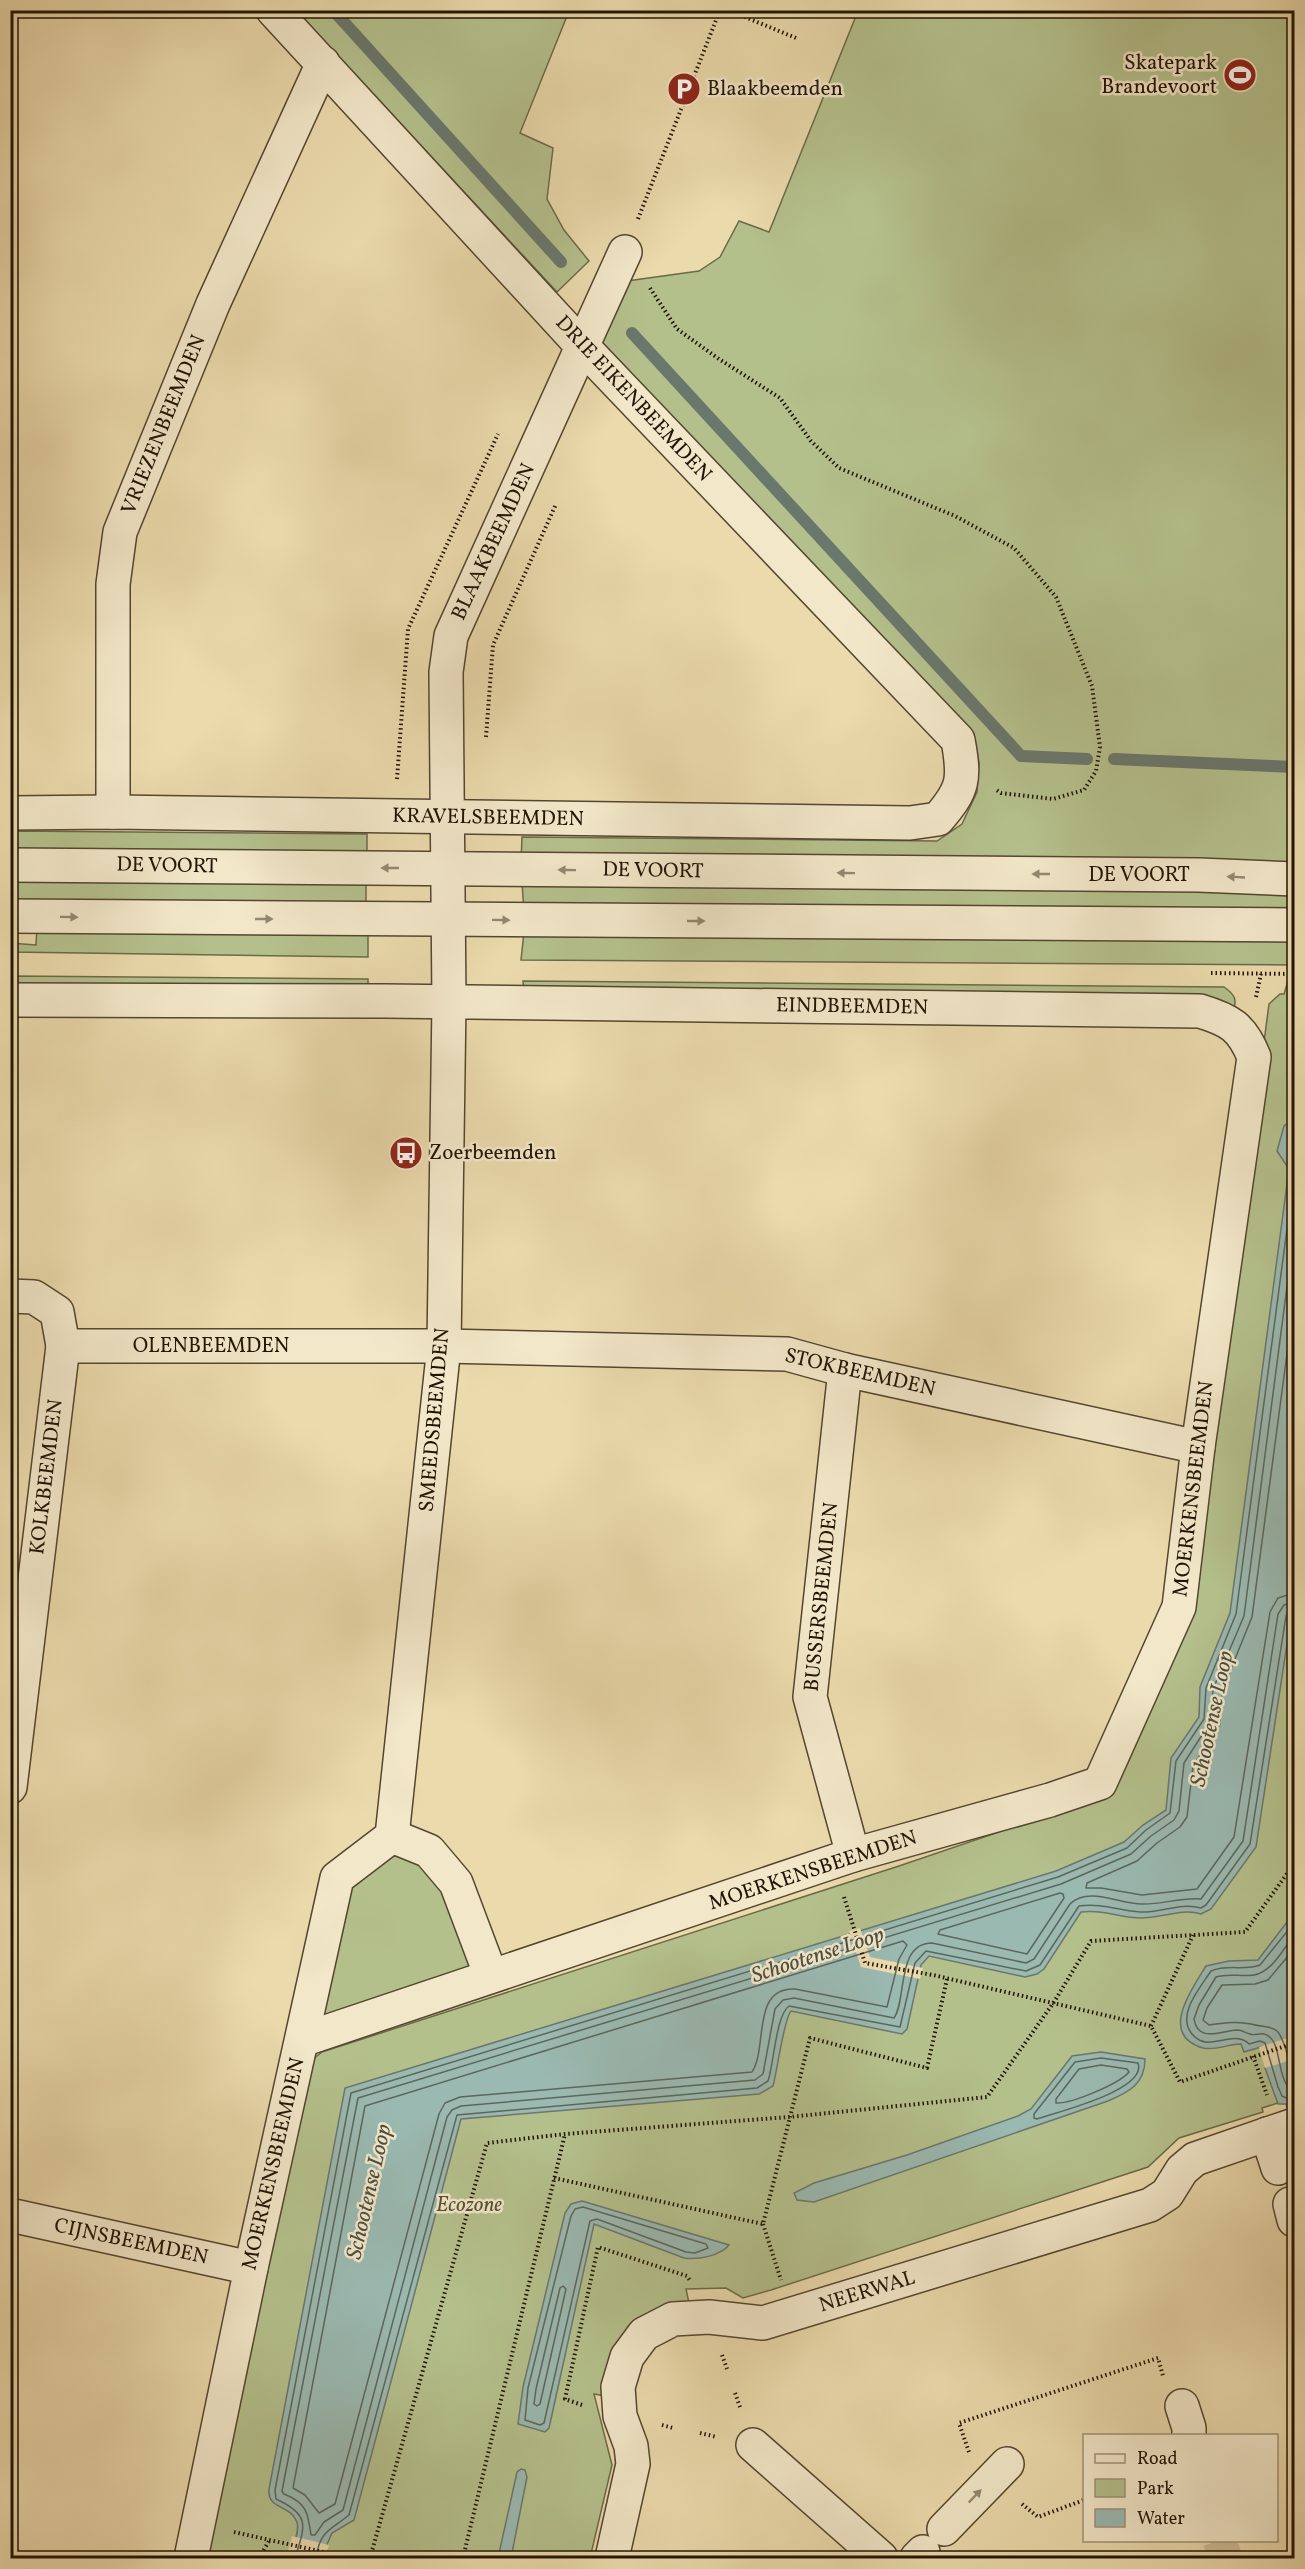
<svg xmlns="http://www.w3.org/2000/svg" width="1305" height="2569" viewBox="0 0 1305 2569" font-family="Vollkorn,serif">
<rect width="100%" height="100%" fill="#ebdaac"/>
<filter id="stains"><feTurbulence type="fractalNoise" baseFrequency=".00333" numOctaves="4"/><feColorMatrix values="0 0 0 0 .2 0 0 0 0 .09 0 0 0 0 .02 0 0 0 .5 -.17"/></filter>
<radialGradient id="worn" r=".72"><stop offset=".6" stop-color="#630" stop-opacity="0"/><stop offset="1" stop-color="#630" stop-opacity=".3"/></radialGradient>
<g fill="#b4c08c" stroke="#6b6a49" stroke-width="1.5">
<polygon points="296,11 569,11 520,133 553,148 547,199 564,230 589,261 557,292"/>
<polygon points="858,11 1294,11 1294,870 521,862 522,837 937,841 962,824 977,792 979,763 974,736 600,340 627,281 699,271 720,257 739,221 769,232"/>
<polygon points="11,831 367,834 367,862 11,859"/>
<polygon points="11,880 366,884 366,906 11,906"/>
<polygon points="522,883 1294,889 1294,918 524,911"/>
<polygon points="37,926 368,930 368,957 11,952 10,943 36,945"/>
<polygon points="524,932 1294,940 1294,2098 1262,2108 1263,2112 1179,2138 1148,2167 771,2290 743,2298 726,2288 686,2289 689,2303 605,2396 594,2394 612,2465 590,2558 202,2558 312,2060 322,2052 899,1866 1099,1798 1199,1538 1269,1004 1280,994 1284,994 1293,965 521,960"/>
<polygon points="11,976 368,979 368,992 11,990"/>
<path d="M 523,981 L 1224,987 C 1236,995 1237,1000 1233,1014 L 524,994 Z"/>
<polygon points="394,1853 419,1863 443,1891 472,1967 321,2017 349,1887"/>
</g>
<g fill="#9ab9b1" stroke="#6a776d" stroke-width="1.5">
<path d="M 1294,1118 L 1294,1598 L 1256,1847 L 1211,1909 L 1201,1914 C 1182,1908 1162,1918 1141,1918 C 1120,1918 1104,1909 1081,1912 L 1044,1969 L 1037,1974 L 1025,1977 L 929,1956 L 921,1965 L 907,2029 L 902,2034 L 791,2011 C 784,2018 777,2072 773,2086 L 759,2094 L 461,2119 L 354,2520 L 332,2533 L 321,2558 L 289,2558 C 292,2549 300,2532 297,2522 C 290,2504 267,2510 269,2489 L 345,2088 L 1056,1871 L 1124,1842 L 1143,1825 L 1166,1810 L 1171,1758 L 1199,1717 L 1200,1687 L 1230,1613 L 1289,1169 L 1277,1151 L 1284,1126 Z"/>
<path d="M 1294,1913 L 1294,2129 L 1286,2104 L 1278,2104 L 1265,2068 L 1267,2066 L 1261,2047 L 1244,2052 L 1241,2044 C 1229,2044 1214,2051 1203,2048 C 1158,2035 1192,1989 1206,1966 L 1229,1961 L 1258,1960 Z"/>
<path d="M 1101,2052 L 1145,2059 C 1145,2084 1129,2092 1108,2101 L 814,2202 L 797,2200 L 794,2193 L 814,2183 L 907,2155 L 1018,2116 L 1031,2109 L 1072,2056 Z"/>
<path d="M 582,2201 L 729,2245 C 720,2256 698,2260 684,2258 L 594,2224 L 549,2428 L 545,2432 L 518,2424 L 523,2387 L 565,2213 L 571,2204 Z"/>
<polygon points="521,2469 525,2470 527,2477 511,2558 498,2558 517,2472"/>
</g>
<g fill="#ebdaac">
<polygon points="860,1928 870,1957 923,1968 920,1979 861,1967 849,1931"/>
<polygon points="1294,2036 1294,2059 1265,2068 1259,2047"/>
<polygon points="292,2536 329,2545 324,2558 302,2558 287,2555"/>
</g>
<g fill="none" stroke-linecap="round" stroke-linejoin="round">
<g stroke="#5e665c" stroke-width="1.5">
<path d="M 1294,1233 L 1244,1616 L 1213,1689 L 1211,1721 L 1184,1763 L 1179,1811 L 1174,1820 L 1151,1836 L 1131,1854 L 1061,1884 L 358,2098 L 282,2491 L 284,2494 C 307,2503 308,2513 311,2535 L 315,2535 L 324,2522 L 343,2510 L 447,2117 L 452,2110 L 461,2106 L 755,2080 L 763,2074 L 775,2009 L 783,2000 L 794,1998 L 894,2018 C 907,2000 896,1943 932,1943 L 1026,1963 L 1034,1959 L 1070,1904 C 1088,1886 1120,1904 1141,1904 C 1161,1905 1181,1897 1201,1899 L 1243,1841 L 1278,1614 L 1284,1605 L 1294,1602"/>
<polyline points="1294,1301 1252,1617 1222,1691 1220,1724 1193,1766 1187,1817 1180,1827 1157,1843 1137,1861 1087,1883 1086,1888 1101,1888 1142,1895 1197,1889 1234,1837 1270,1612 1278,1598 1294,1593"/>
<polygon points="1060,1893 1063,1894 1064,1898 1027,1954 938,1934 940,1930"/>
<path d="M 1294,1935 C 1284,1948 1272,1972 1254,1975 C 1241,1977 1229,1973 1216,1977 L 1199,2005 L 1194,2019 C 1198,2043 1220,2031 1237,2030 C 1243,2030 1245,2033 1250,2034 C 1254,2036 1259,2033 1264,2034 C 1284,2039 1274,2079 1294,2093"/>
<path d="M 903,1941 L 907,1945 L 899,1959 L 887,2007 L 795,1989 C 751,1987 768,2048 752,2072 L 460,2097 L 445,2103 L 439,2114 L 335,2504 L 319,2513 L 305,2495 L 293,2488 L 365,2106 Z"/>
<path d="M 1294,1949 L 1268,1980 L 1255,1984 L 1222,1985 L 1207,2008 L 1203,2020 L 1209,2025 C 1224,2023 1236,2021 1251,2024 C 1274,2030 1277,2022 1286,2050 C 1289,2061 1289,2072 1294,2082"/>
<path d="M 1101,2058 L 1138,2063 C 1148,2090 1057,2112 1037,2119 L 1034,2118 L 1034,2114 L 1075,2062 Z"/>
<path d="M 1101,2065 L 1127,2069 L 1129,2072 C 1119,2084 1071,2104 1056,2103 L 1056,2099 L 1079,2069 Z"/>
<path d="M 1294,2108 L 1291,2100 L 1282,2096 L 1278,2087 L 1265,2043 L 1260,2041 L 1249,2044 C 1238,2033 1223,2042 1209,2042 C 1203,2043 1196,2039 1192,2034 C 1176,2015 1200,1988 1211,1971 C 1227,1964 1245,1971 1260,1965 L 1294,1923"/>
<polygon points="583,2207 706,2244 708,2248 695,2253 686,2252 597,2219 590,2221 544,2423 540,2425 525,2420 528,2388 571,2216 575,2209"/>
<polygon points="563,2286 566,2289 540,2404 537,2406 534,2404 536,2389 560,2288"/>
<path d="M 295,2558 C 305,2526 311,2515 276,2499 L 275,2490 L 351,2093 L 1058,1877 L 1127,1848 L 1146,1830 L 1170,1813 L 1176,1761 L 1204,1719 L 1206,1688 L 1236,1614 L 1294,1176"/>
<path d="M 316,2558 C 320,2530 331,2530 349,2515 L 457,2115 L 757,2088 L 768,2081 C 774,2063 776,2015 789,2006 L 900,2027 L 915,1963 L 926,1951 L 1026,1971 L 1040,1965 L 1079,1906 C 1101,1903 1118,1910 1140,1912 C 1160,1913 1181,1902 1201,1908 L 1206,1905 L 1250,1844 L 1286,1616 L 1289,1611 L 1294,1610"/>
</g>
<g stroke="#6a776d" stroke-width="12">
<polyline points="333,10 561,262"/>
<polyline points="632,333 1021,756 1087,759"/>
<polyline points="1114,759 1294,767"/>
</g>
<polyline stroke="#cdbc93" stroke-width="33" stroke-dasharray="33 16" stroke-linecap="butt" points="1219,2540 1226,2558"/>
<defs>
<g id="minor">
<polyline points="113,812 113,584 120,532 213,304 323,63"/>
<path d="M 10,813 L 113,812 L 910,823 L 938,819 C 964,789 965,779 958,740 L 583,347 L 273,10"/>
<polyline points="10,865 1199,875 1294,879"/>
<polyline points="10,916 1294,925"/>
<path d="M 10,1000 L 385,1001 L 1200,1011 C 1230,1020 1242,1027 1254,1057 L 1198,1447 L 1179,1607 L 1100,1783 L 1050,1800 L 853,1855 L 302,2040"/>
<polyline points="10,1296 34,1297 57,1312 63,1346 444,1346 787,1354 845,1370 1198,1447"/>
<polyline points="845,1370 810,1697 853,1855"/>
<polyline points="10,1787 63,1346"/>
<polyline points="392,1836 429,1851 456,1883 491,1976"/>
<polyline points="1267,2134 1278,2168"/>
<polyline points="1290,2204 1294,2220"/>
<polyline points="10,2215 251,2268"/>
<polyline points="1182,2406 1189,2428 1189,2436"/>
<polyline points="753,2445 881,2558"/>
<polyline points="944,2529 1007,2464"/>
<polyline points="191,2558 251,2268 337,1878 392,1836 444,1346 449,1002 446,672 451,636 625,252"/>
<polyline points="612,2558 633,2464 631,2446 620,2416 618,2387 627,2357 644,2334 673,2319 709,2317 763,2323 1150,2205 1167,2194 1182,2170 1195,2159 1294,2125"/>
<polyline points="917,2558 923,2552"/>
</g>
</defs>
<use href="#minor" stroke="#544630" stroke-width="36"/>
<g stroke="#221406" stroke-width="4" stroke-dasharray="1.5 3" stroke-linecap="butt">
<polyline points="728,10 796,38"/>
<polyline points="638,219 720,10"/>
<polyline points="650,288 677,329 719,359 780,398 811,441 839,468 955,516 1014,548 1056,597 1092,686 1100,747 1096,771 1084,790 1053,799 1001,793 995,789"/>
<polyline points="486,737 493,645 556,504"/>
<polyline points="397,779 408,629 498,434"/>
<polyline points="1211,973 1294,974"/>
<polyline points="1256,997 1261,974"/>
<polyline points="844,1897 865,1963 933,1975 1151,2026 1180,2082 1294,2043"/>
<polyline points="1151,2026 1193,1935"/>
<polyline points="1253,2056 1267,2095"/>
<polyline points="554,2178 763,2224 810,2038 927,2068 947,1979"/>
<polyline points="763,2224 781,2280"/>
<polyline points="722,2355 727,2369"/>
<polyline points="735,2393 741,2410"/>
<polyline points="582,2405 565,2399 598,2247 687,2276 691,2282"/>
<polyline points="662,2425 673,2428"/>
<polyline points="700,2433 717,2437"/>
<polyline points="969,2452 959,2423 1158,2358 1163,2376"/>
<polyline points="1022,2504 1038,2517 1084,2500"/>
<polyline points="234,2532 350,2558"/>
<polyline points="259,2558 269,2541"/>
<polyline points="370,2558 487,2143 565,2134 789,2117 987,2097 1054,2002 1091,1941 1245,1932 1294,1864"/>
<polyline points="463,2558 565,2134"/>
</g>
<use href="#minor" stroke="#f2e7c9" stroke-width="33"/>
</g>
<defs><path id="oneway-solid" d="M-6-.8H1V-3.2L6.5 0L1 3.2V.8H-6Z" transform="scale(1.5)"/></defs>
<g fill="#948871">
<use href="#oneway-solid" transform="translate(390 868) rotate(-180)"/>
<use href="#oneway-solid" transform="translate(567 870) rotate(-179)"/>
<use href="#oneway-solid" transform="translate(846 873) rotate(-179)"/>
<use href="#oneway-solid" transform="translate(1041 874) rotate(-180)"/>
<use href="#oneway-solid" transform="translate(1236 877) rotate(-177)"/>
<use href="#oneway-solid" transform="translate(69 917) rotate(1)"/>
<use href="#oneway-solid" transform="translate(264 919)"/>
<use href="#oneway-solid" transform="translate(501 920) rotate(1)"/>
<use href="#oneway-solid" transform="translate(696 921)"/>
<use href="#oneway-solid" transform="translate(975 2496) rotate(-46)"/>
</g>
<defs>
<symbol id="stadium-disc" viewBox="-11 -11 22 22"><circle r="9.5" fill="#8f2418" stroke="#f2e7c9"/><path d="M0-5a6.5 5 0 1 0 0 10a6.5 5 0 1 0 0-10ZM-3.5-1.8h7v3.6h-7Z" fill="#fff"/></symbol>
<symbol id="parking-disc" viewBox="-11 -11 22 22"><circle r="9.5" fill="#8f2418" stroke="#f2e7c9"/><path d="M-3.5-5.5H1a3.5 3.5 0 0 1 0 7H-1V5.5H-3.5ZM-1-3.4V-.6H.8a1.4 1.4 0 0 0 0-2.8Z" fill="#fff"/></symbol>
<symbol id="bus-disc" viewBox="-11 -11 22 22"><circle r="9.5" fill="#8f2418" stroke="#f2e7c9"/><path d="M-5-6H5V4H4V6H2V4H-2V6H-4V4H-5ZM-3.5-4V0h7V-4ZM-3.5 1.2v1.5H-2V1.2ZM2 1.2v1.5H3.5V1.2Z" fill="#fff"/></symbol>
</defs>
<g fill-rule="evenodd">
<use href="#stadium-disc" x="1221" y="56" width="38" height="38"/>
<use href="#parking-disc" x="665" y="70" width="38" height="38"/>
<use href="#bus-disc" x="387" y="1134" width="38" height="38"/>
</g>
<g text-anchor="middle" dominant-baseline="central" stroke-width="5" stroke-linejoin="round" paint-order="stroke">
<g font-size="21" fill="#221406" stroke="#f2e7c9" text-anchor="start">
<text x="1217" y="63" text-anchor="end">Skatepark<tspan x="1217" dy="24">Brandevoort</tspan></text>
<text x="707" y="89">Blaakbeemden</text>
<text x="429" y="1153">Zoerbeemden</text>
</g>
<g font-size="21" fill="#221406" stroke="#f2e7c9">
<text transform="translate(633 399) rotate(47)">DRIE EIKENBEEMDEN</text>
<text transform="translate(164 425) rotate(-68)">VRIEZENBEEMDEN</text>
<text transform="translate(494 542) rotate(-65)">BLAAKBEEMDEN</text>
<text transform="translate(488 818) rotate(1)">KRAVELSBEEMDEN</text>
<text transform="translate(167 866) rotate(1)">DE VOORT</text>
<text transform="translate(653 871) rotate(1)">DE VOORT</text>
<text x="1139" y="875">DE VOORT</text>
<text transform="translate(852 1007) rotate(1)">EINDBEEMDEN</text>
<text x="211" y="1346">OLENBEEMDEN</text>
<text transform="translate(860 1373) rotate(13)">STOKBEEMDEN</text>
<text transform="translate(435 1420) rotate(-85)">SMEEDSBEEMDEN</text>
<text transform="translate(47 1477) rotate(-83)">KOLKBEEMDEN</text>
<text transform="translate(1194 1489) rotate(-83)">MOERKENSBEEMDEN</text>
<text transform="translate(822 1597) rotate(-84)">BUSSERSBEEMDEN</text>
<text transform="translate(813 1871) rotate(-18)">MOERKENSBEEMDEN</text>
<text transform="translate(274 2164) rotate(-77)">MOERKENSBEEMDEN</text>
<text transform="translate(131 2242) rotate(12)">CIJNSBEEMDEN</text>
<text transform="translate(867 2292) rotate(-17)">NEERWAL</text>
</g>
<g font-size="21" font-style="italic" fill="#555035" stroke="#f2e7c9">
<text x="469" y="2205">Ecozone</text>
</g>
<g font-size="22" font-style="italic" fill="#4c4e42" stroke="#f2e7c9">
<text transform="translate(1213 1719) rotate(-78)">Schootense Loop</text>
<text transform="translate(818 1956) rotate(-18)">Schootense Loop</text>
<text transform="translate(370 2192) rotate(-77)">Schootense Loop</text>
</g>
</g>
<rect width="1305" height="2569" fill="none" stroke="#ebdaac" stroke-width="36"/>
<rect x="12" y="12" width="1281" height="2545" fill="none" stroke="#221406" stroke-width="3"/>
<rect x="18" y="18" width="1269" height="2533" fill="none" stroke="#221406" stroke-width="1.5"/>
<rect x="1083" y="2434" width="195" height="108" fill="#f2e7c9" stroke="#9f937b" stroke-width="1.5"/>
<rect x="1095" y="2454" width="30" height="9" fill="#f2e7c9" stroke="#9f937b" stroke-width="1.5"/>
<text x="1137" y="2464" font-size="18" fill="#221406">Road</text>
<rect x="1095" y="2479" width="30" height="18" fill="#b4c08c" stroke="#9f937b" stroke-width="1.5"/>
<text x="1137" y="2494" font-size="18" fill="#221406">Park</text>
<rect x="1095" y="2509" width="30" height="18" fill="#9ab9b1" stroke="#9f937b" stroke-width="1.5"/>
<text x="1137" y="2524" font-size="18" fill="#221406">Water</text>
<rect width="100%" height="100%" filter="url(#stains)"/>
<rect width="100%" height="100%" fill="url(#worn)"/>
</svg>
